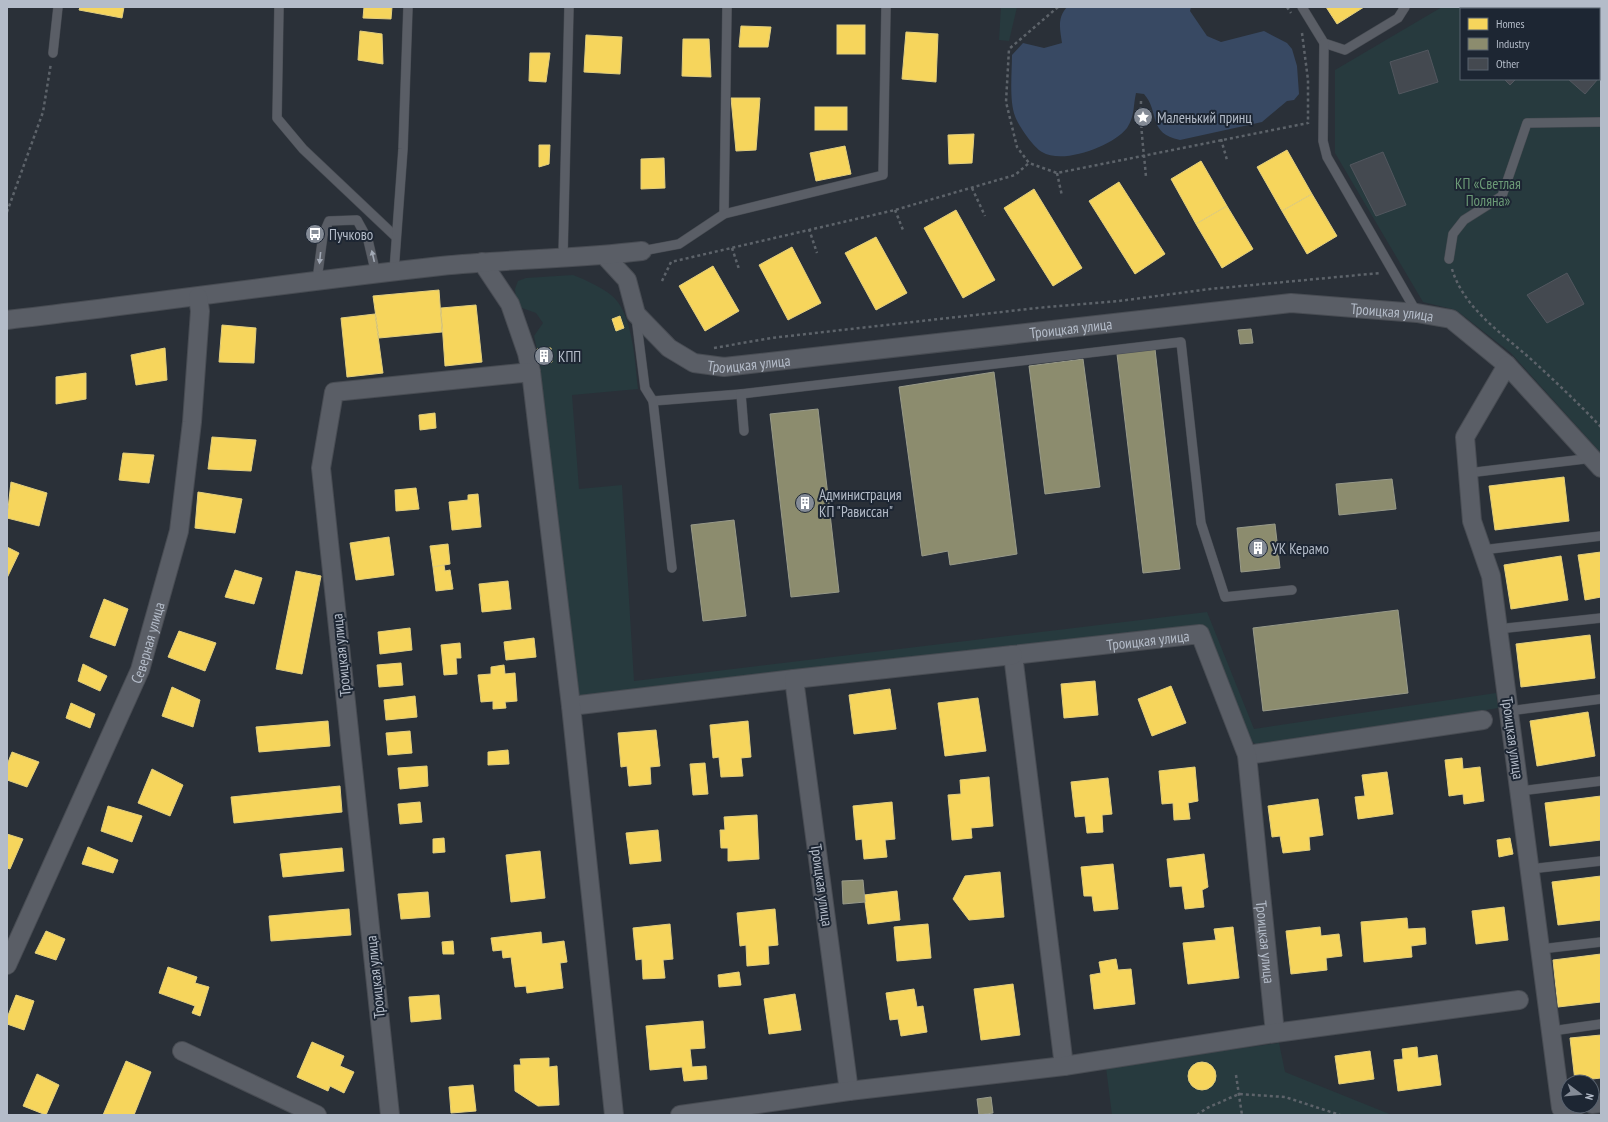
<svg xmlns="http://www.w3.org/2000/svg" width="1608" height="1122" viewBox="0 0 1608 1122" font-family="'PT Sans Narrow',sans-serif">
<rect width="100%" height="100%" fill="#2a3038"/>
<g fill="#273a3e" fill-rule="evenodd">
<polygon points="1001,7 1017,7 1009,41 999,40"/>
<path d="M 1442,7 L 1601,7 L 1601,453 L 1511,353 L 1456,310 L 1423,302 L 1335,153 L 1335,70 ZM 1461,9 L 1599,9 L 1599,79 L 1461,79 Z"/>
<path d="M 573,275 C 586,280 601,287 611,295 C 633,312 635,363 638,389 L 572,395 L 579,489 L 622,485 L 634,681 L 1207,612 L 1254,729 L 1496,693 L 1498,708 L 1262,748 L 1248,739 L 1205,625 L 583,698 L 576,691 L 537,363 L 552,362 L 551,349 L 537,349 L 534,336 L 543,323 L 536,313 L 522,308 L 516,300 L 515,289 L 518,281 L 526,278 Z"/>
<polygon points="1279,1043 1285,1072 1392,1115 1112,1115 1106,1067"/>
</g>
<path fill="#384963" d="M 1067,7 L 1191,7 L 1190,11 L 1207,36 L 1221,42 L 1264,31 L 1287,43 L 1292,49 L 1297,66 L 1299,94 L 1294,100 L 1287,101 L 1262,122 L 1180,140 C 1147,133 1160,112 1144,94 L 1136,93 C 1133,106 1135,116 1127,128 C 1113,146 1063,165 1042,152 C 1033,147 1018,125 1015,116 C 1009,100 1012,72 1012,55 L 1023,43 L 1044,48 L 1062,43 C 1060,29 1057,18 1067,7 Z"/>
<g fill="#f6d55c" stroke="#e2ce7d">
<polygon points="80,7 124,7 122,18 79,10"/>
<polygon points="364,7 392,7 391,19 363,18"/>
<polygon points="1326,7 1364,7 1337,24"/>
<rect x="837" y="25" width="28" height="29"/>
<polygon points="741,26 771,27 768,47 739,47"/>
<polygon points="360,31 382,34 383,64 358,60"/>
<polygon points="906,32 938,34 936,82 902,79"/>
<polygon points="586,35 622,37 620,74 584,72"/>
<polygon points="683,39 709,39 711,77 682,76"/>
<polygon points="530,53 550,53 546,82 529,81"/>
<polygon points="731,98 760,98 756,150 736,151"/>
<rect x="815" y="107" width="32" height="23"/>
<polygon points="974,134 972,163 949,164 948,135"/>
<polygon points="539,145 550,145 549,164 539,167"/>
<polygon points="845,146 851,174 816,181 810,153"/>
<polygon points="1287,150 1312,194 1282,211 1257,167"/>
<polygon points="664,158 665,188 641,189 641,159"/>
<polygon points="1201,161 1227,206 1196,224 1171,179"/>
<polygon points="1119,182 1165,254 1135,274 1089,201"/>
<polygon points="1034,189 1082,268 1053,286 1004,208"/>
<polygon points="1312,194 1337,236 1307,254 1282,211"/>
<polygon points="1227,206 1253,249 1222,268 1196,224"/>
<polygon points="956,210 995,280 963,298 924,228"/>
<polygon points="876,237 907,293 876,310 845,253"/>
<polygon points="792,247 821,303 788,320 759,265"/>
<polygon points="713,266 739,311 705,331 679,286"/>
<polygon points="439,290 442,332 379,338 373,296"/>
<polygon points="476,305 482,362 445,366 441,308"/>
<polygon points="375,314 383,373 347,377 341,318"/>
<polygon points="620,316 624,328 616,331 612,319"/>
<polygon points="222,325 256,328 254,363 219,362"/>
<polygon points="165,348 167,380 136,385 131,355"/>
<polygon points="551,348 552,362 537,363 537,349"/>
<polygon points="86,373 86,399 56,404 56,377"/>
<polygon points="435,413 436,428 420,430 419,415"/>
<polygon points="212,437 256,440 251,471 208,469"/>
<polygon points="123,453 154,455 149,483 119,480"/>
<polygon points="1564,477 1569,521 1495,530 1489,486"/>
<polygon points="11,482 47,493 39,526 7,518"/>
<polygon points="416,488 419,509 396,511 395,490"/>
<polygon points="198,492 242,499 235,533 195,528"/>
<polygon points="478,494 481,527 452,530 449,502 468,500 468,495"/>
<polygon points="389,537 394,575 356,580 350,543"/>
<polygon points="448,544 450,564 433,567 430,546"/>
<polygon points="7,547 19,553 7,578"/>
<polygon points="1601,552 1601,597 1585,600 1578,555"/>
<polygon points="1561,556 1568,600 1511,609 1504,565"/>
<polygon points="444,565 445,571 450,570 453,589 436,591 433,567"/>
<polygon points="235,570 262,578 254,604 225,597"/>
<polygon points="296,571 321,576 302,674 276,669"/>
<polygon points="508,581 511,609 482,612 479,584"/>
<polygon points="104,599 128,609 115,646 90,637"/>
<polygon points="410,628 412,650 380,654 378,632"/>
<polygon points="179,631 216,643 205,671 168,657"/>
<polygon points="1590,635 1595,678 1521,687 1516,644"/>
<polygon points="534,638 536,657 506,660 504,642"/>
<polygon points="460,643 461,658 456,658 457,674 444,675 441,645"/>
<polygon points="401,663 403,685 379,687 377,665"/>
<polygon points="83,664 107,676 100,691 78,681"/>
<polygon points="504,665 505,674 515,673 517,701 505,702 506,708 493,709 493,701 481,702 478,675 491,674 491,667"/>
<polygon points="1095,681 1098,715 1064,718 1061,684"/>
<polygon points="1171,686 1186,723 1152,736 1138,699"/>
<polygon points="172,687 200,700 193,727 162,716"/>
<polygon points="890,689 896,729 854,734 849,695"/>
<polygon points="415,696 417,717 386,720 384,700"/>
<polygon points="978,698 986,751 945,756 938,703"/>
<polygon points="71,703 95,714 90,728 66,718"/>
<polygon points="1588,712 1595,756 1537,766 1530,721"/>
<polygon points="328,721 330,746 259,752 256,727"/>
<polygon points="748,721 751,757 741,758 743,776 721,777 719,757 713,758 710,725"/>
<polygon points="656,730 660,766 650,767 651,784 629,786 627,766 621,767 618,733"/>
<polygon points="410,731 412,753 388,755 386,733"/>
<polygon points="508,750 509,764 488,765 488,752"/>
<polygon points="12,752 39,762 27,787 7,780 7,765"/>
<polygon points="1462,758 1463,769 1480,767 1484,801 1464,804 1463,794 1449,796 1445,760"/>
<polygon points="705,763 708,794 693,795 690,764"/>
<polygon points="427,766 428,786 400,789 398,768"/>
<polygon points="1195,767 1198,801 1188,803 1190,819 1174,820 1173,803 1162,804 1159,771"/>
<polygon points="152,769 183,785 170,816 138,803"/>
<polygon points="1387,772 1393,814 1358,819 1355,797 1365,796 1362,775"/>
<polygon points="989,777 993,826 971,828 972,838 952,840 948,795 961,794 960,780"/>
<polygon points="1108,778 1112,814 1102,815 1103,832 1087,833 1085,816 1075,817 1071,782"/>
<polygon points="340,786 342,812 234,823 231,797"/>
<polygon points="1601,796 1601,840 1550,846 1545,803"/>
<polygon points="1318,799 1323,835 1309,837 1310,850 1283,853 1280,836 1272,837 1268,806"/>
<polygon points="420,802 422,822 400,824 398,804"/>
<polygon points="892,802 895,839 885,840 887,857 864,859 862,839 856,840 853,806"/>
<polygon points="108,806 142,816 132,842 101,831"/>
<polygon points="757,815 759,859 728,861 728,848 721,848 720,830 725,830 724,817"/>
<polygon points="658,830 661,861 630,864 626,833"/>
<polygon points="7,834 23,839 10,869 7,868"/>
<polygon points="444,838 445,852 433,853 433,839"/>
<polygon points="1510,838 1513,854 1499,857 1497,840"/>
<polygon points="88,847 118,860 113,873 82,864"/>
<polygon points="342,848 344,871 283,877 280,854"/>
<polygon points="540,851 545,898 511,902 506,855"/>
<polygon points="1204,854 1208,887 1202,890 1204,907 1185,909 1182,886 1170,887 1167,859"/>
<polygon points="1113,864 1118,909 1094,911 1092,896 1084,896 1081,867"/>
<polygon points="1000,872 1004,917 969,920 953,899 965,876"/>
<polygon points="1601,876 1601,920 1558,925 1552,882"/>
<polygon points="897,891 900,920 868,924 864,895"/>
<polygon points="428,892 430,917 401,919 398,894"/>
<polygon points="1504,907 1508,940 1476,944 1472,911"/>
<polygon points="349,909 351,935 271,941 269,916"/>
<polygon points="775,909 778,945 768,946 769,964 747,966 746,945 740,946 737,913"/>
<polygon points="1407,918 1408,929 1425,928 1426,944 1411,946 1412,957 1364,962 1361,922"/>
<polygon points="670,924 673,959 663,960 665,978 643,979 642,959 636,960 633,928"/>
<polygon points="928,924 931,958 897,961 894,927"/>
<polygon points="1233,927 1239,978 1188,984 1183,943 1216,940 1214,929"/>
<polygon points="1320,927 1321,936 1339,934 1342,956 1326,958 1327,970 1291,974 1286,931"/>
<polygon points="46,931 65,939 56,960 35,953"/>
<polygon points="541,932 542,944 564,941 567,962 560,963 563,988 527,993 526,986 515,987 511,957 503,958 502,950 493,951 491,938"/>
<polygon points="453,941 454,954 443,954 442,942"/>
<polygon points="1601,954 1601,1002 1558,1007 1553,960"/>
<polygon points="1116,959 1118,970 1131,969 1135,1004 1094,1009 1090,975 1101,973 1099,962"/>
<polygon points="168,967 197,977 195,983 209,987 200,1016 192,1013 195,1006 159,993"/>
<polygon points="739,972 741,985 719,987 718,975"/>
<polygon points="1013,984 1020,1035 981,1040 974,989"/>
<polygon points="914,989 917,1007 923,1006 927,1032 901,1036 898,1019 890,1020 886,993"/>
<polygon points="795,994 801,1030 769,1034 764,999"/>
<polygon points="16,995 34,1001 24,1030 7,1024 7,1018"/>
<polygon points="439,995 441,1019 411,1022 409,997"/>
<polygon points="703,1021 705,1048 690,1049 692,1067 706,1066 707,1079 684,1081 682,1067 650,1070 646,1026"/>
<polygon points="1601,1035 1601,1078 1575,1081 1570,1038"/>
<polygon points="312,1042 344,1056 340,1066 354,1072 344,1093 330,1086 328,1091 297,1077"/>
<polygon points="1417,1047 1418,1058 1437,1055 1441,1085 1398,1091 1394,1060 1403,1059 1402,1049"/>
<polygon points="1370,1051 1374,1079 1339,1084 1335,1056"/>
<polygon points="549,1058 549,1067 557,1066 559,1105 538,1106 515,1091 514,1065 521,1065 520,1059"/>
<polygon points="126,1061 151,1072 134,1115 103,1115"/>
<circle cx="1202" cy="1076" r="14"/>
<polygon points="37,1074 59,1085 46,1115 23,1106"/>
<polygon points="473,1085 476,1111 451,1113 449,1087"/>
</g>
<g fill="#8c8c6e" stroke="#989a89">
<polygon points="1251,329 1253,343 1240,344 1238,330"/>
<polygon points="1155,349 1180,569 1143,573 1117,354"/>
<polygon points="1083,359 1100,487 1045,494 1029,366"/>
<polygon points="994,372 1017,554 950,565 948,551 922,556 899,387"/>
<polygon points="818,409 839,592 791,597 770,414"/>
<polygon points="1392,479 1396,509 1339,515 1336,484"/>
<polygon points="734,520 746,616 703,621 691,525"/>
<polygon points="1275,524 1280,568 1241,572 1237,528"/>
<polygon points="1398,610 1408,693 1263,711 1253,628"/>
<polygon points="863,880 865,902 843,904 842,881"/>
<polygon points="991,1097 993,1113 979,1115 977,1099"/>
</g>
<g fill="#444950" stroke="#52575f">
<polygon points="1428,50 1438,82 1399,94 1390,62"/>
<polygon points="1599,61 1601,63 1601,76 1599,78"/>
<polygon points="1504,79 1516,79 1510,85"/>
<polygon points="1568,79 1598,79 1585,94"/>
<polygon points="1383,152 1406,205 1376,216 1350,165"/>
<polygon points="1567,273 1584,304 1547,323 1527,295"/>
</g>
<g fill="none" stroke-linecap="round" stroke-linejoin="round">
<defs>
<g id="lane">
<polyline points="279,7 277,118 303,149 396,237"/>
<polyline points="1302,7 1324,43 1345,50 1398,18 1405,7"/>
<polyline points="1324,43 1323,141 1327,157 1417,313"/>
<polyline points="53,53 58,7"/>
<polyline points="724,214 727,7"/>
<polyline points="642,251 679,244 724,214 883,175 886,7"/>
<polyline points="563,256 569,7"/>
<polyline points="1449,259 1453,234 1464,220 1502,196 1527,123 1601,122"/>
<polyline points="394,271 403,149 408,7"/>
<polyline points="317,280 323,235 329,221 357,220 368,240 376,274"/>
<polyline points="636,317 645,388 653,401 741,394"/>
<polyline points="653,401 672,568"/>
<polyline points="744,431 741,394 1181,342 1201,523 1225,597 1292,590"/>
<polyline points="1468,473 1593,458"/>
<polyline points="1482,550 1601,536"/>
<polyline points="1498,629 1601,618"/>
<polyline points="1509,711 1601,699"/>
<polyline points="1520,791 1601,781"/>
<polyline points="1530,869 1601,861"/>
<polyline points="1541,949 1601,942"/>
<polyline points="1552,1031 1601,1024"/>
</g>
<g id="street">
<path id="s1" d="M 604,255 L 627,280 L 636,314 L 669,348 L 694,363 L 724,367 L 1291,303 L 1417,313 L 1451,319 L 1507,365"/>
<polyline points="482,262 510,304 527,353 531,372"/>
<path d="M 7,320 C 152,303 296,282 441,266 C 508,259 575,259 642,251"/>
<polyline points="571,706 794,679"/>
<polyline points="1247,755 1483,720"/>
<path id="s2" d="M 7,965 L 140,670 L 179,531 L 192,422 L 200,311 L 198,297"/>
<polyline points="182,1051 317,1115"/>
<path id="s3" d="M 1064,1066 L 1013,655 L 1200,634 L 1247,755 L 1275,1033"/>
<polyline points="849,1091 794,679 1013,655"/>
<polyline points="1592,1104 1601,1103"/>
<polyline points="1577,1106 1561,1108 1491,576 1472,521 1465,437 1507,365 1601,468"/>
<polyline points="390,1115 321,468 334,392 531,372 571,706 614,1115"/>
<polyline points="680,1115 849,1091 1064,1066 1275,1033 1519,1000"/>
</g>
</defs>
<use href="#lane" stroke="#484c53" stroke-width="10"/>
<use href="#street" stroke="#484c53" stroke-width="20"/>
<g stroke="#5d636a" stroke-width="2.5" stroke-dasharray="3 3" stroke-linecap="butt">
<polyline points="1058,7 1009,49 1006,102 1017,147 1029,163 1057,173 1308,123"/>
<polyline points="1287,7 1291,13"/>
<polyline points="1302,33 1308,80 1308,124"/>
<path d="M 1141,101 C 1140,127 1144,152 1146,177"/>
<polyline points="1221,139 1227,160"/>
<polyline points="1057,173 1062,196"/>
<polyline points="972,188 985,216"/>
<polyline points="895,210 903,230"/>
<polyline points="7,212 43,112 51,63"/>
<polyline points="809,229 817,253"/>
<polyline points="732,248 739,269"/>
<path d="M 1452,269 C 1464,309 1503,334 1533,361 C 1556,382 1579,404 1601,427"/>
<polyline points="662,281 671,262 895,210 1015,175 1029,163"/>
<polyline points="714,348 771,338 1037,308 1119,301 1210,289 1380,273"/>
<polyline points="1236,1075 1242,1115"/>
<polyline points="1197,1115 1207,1108 1239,1094 1285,1097 1340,1115"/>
</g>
<use href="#lane" stroke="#5a5e66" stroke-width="9"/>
<use href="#street" stroke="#5a5e66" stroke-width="18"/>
</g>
<defs><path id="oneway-solid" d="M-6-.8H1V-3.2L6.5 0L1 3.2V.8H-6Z"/></defs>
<g fill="#a2a9b5">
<use href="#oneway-solid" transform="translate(373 256) rotate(-103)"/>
<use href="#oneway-solid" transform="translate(320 258) rotate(96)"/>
</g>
<defs>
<symbol id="sight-disc" viewBox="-11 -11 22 22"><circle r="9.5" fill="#848b96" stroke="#1d2633"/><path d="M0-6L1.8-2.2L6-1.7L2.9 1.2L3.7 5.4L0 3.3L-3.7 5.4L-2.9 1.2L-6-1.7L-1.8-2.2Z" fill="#fff"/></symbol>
<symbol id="bus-disc" viewBox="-11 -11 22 22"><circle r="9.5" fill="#848b96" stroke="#1d2633"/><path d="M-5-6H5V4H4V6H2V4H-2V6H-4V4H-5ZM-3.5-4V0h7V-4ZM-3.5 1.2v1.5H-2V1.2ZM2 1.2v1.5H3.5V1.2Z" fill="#fff"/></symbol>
<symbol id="building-disc" viewBox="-11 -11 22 22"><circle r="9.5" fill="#848b96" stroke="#1d2633"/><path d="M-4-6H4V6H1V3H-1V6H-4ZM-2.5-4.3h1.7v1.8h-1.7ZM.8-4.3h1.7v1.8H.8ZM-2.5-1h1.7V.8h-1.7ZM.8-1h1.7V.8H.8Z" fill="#fff"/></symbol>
</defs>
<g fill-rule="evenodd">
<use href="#sight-disc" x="1132" y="106" width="22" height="22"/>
<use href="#bus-disc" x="304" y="223" width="22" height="22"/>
<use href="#building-disc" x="533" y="345" width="22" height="22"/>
<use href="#building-disc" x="794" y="492" width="22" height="22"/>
<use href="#building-disc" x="1247" y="537" width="22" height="22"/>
</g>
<g text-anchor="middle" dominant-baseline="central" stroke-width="4" stroke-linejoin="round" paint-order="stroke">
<g font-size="15" fill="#b4bcc9" stroke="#1d2633" text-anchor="start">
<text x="1157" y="117">Маленький принц</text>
<text x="329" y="234">Пучково</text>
<text x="558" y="356">КПП</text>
<text x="819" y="494">Администрация<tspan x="819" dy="17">КП "Рависсан"</tspan></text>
<text x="1272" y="548">УК Керамо</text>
</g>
<g font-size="15" fill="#6b9a76" stroke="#1d2633">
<text x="1488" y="183">КП «Светлая<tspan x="1488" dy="17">Поляна»</tspan></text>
</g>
<g font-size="15" fill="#b4bcc9" stroke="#1d2633">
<text stroke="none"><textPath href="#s1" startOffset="848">Троицкая улица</textPath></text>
<text stroke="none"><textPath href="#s1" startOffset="525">Троицкая улица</textPath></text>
<text stroke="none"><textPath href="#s1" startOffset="201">Троицкая улица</textPath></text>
<text stroke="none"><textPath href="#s3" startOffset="550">Троицкая улица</textPath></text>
<text stroke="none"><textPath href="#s2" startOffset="352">Северная улица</textPath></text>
<text transform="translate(341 655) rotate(-96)">Троицкая улица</text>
<text transform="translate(1513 738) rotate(82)">Троицкая улица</text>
<text transform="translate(822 885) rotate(82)">Троицкая улица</text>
<text stroke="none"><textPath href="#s3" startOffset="920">Троицкая улица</textPath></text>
<text transform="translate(375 977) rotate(-96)">Троицкая улица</text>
</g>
</g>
<rect width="1608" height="1122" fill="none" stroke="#b4bcc9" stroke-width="16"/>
<rect x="1460" y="8" width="140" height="72" fill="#1d2633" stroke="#59626f"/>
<rect x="1468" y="18" width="20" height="12" fill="#f6d55c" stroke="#59626f"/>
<text x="1496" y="28" font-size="12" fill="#b4bcc9">Homes</text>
<rect x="1468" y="38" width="20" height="12" fill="#8c8c6e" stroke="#59626f"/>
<text x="1496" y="48" font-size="12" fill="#b4bcc9">Industry</text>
<rect x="1468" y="58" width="20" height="12" fill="#444950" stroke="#59626f"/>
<text x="1496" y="68" font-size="12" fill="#b4bcc9">Other</text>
<g transform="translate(1580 1094) rotate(106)"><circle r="19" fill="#1d2633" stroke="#59626f"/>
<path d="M0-3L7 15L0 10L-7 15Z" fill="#848b96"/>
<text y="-6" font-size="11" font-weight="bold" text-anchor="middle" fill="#b4bcc9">N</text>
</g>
</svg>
